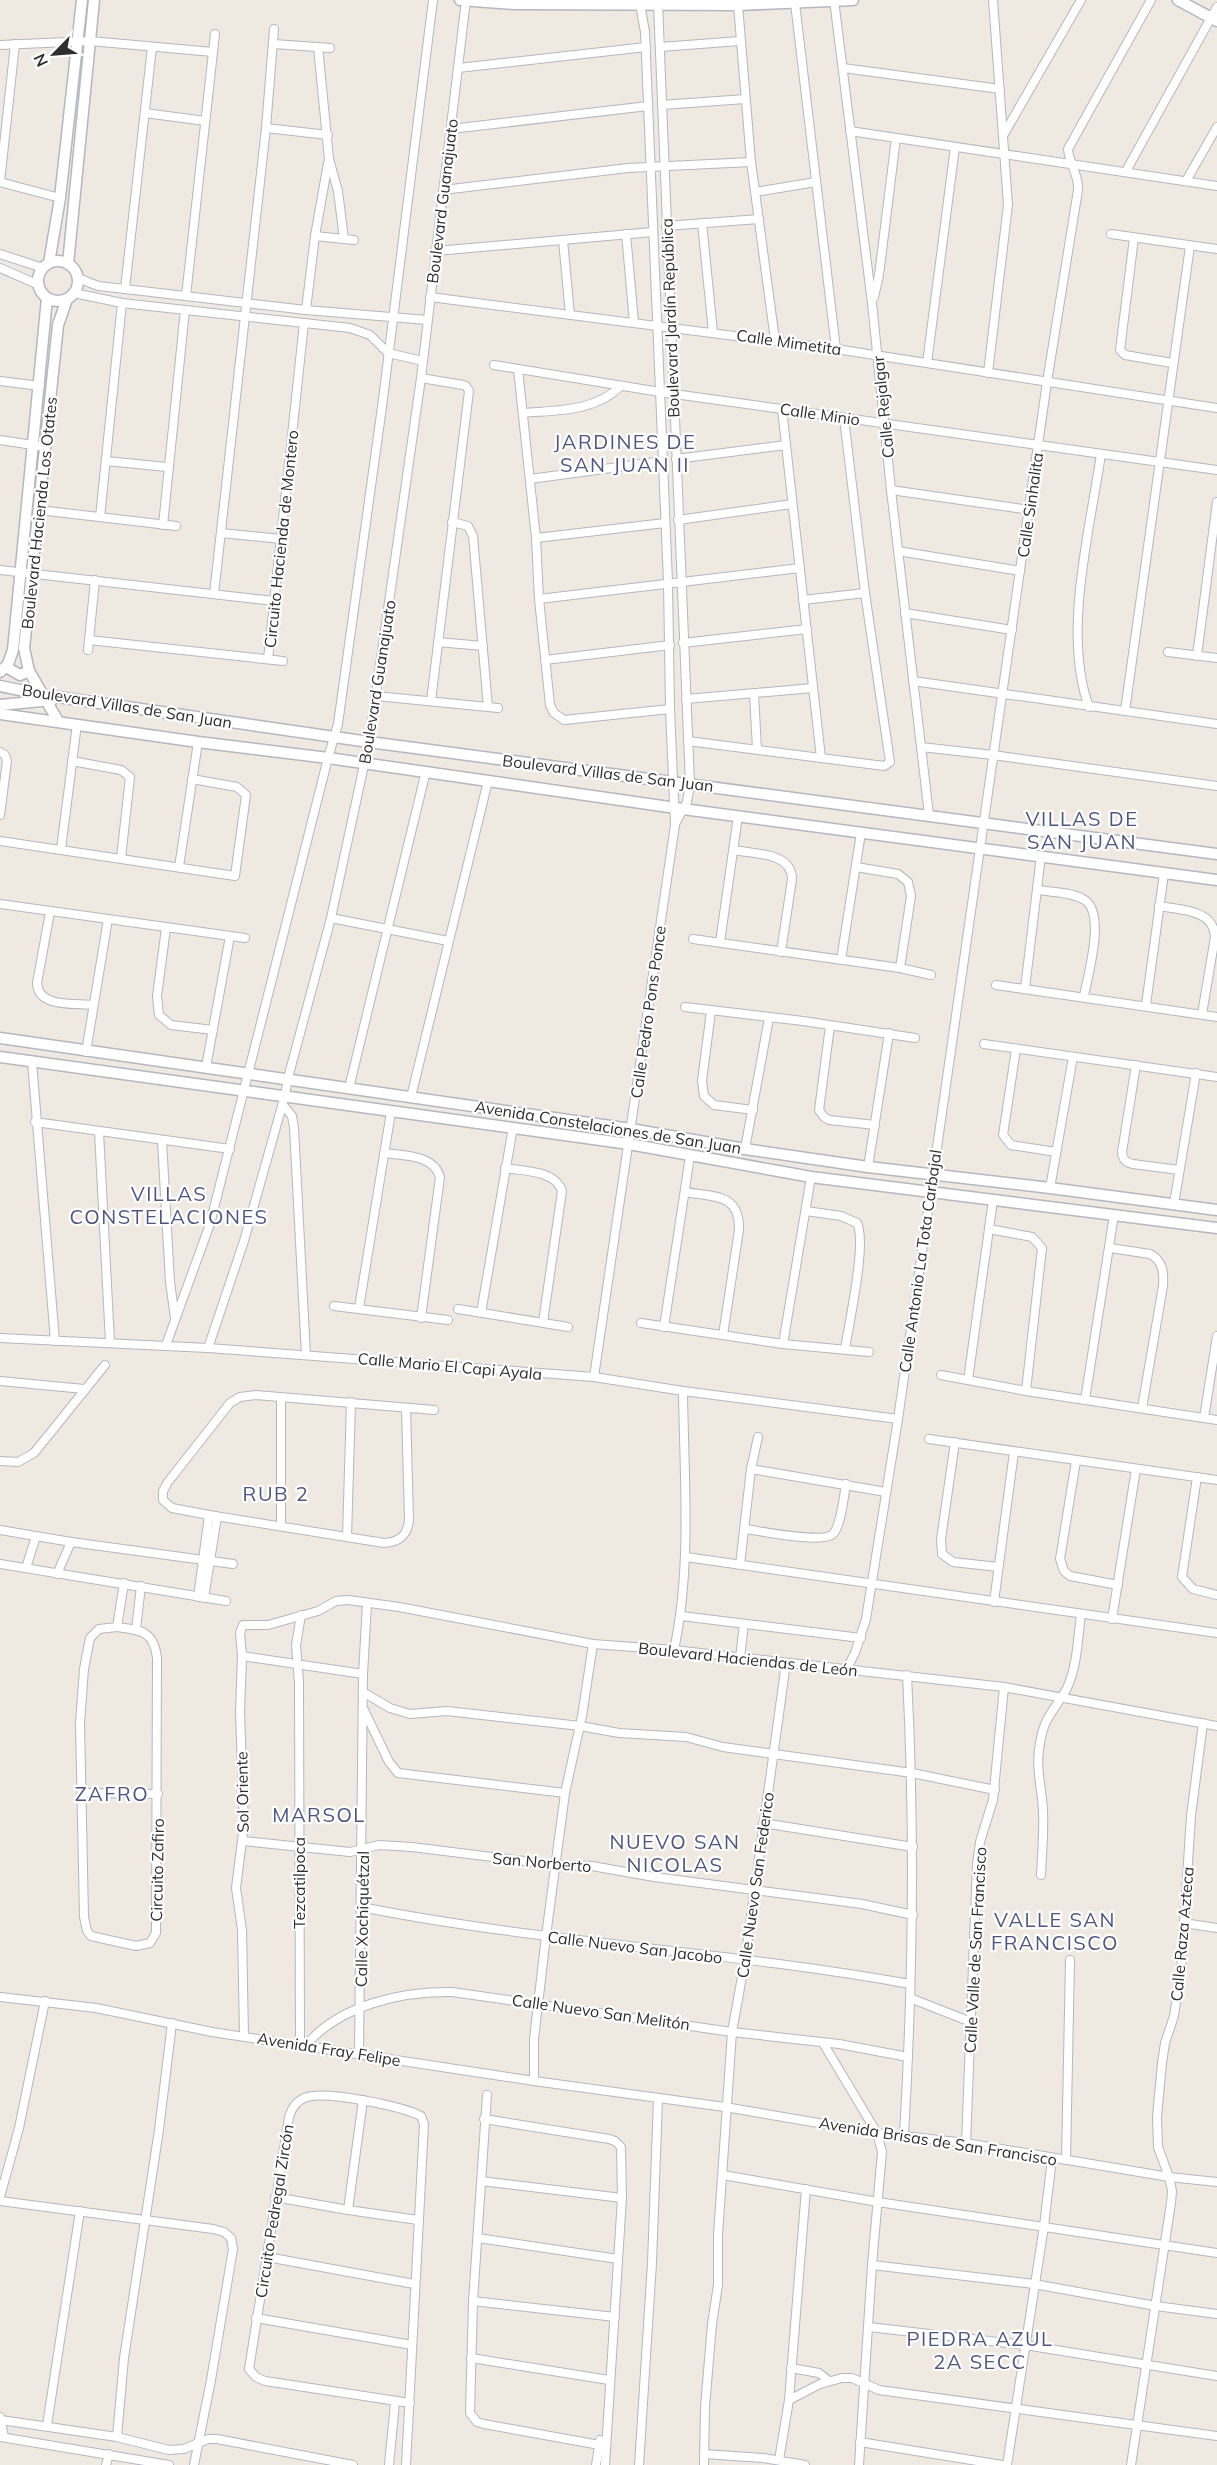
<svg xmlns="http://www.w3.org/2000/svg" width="1217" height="2465" viewBox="0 0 1217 2465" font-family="Mulish,sans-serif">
<rect width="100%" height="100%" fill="#efe9e1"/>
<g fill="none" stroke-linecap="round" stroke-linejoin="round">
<defs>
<g id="minor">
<polyline points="834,0 872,303 891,490 929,815"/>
<polyline points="795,3 836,349"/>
<polyline points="658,4 690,784 687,802 675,824"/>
<polyline points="738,5 751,162 775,340"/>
<polyline points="15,44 0,182 60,198"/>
<polyline points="274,44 330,48"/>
<polyline points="0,45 90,41 213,52"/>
<polyline points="318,47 329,159 338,191 344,239"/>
<polyline points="660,47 740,41"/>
<polyline points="458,68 646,47"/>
<polyline points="843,68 1000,89"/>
<polyline points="662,105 745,99"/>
<polyline points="145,113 205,121"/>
<polyline points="266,128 328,135"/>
<polyline points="451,129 648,106"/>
<polyline points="850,131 1217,186"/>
<polyline points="1004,134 1081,0"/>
<polyline points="1126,171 1217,7"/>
<polyline points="1186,181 1217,127"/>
<polyline points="443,190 628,168 751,162"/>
<polyline points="755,192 816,182"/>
<polyline points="702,223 713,332"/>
<polyline points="666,226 759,219"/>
<polyline points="626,234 634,322"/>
<polyline points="1111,234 1217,249"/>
<polyline points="315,236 354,240"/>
<polyline points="1134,238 1120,350 1125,355 1172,363"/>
<polyline points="563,240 570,315"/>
<polyline points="436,251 653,232"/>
<polyline points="0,254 43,268"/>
<polyline points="0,268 39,285"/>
<polyline points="78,278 98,286 125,289 306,310 427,320"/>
<polyline points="125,289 152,47"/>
<polyline points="74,293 122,303 350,328 370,335 388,353"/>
<polyline points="186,296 215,34"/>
<polyline points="430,297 836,349 1217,408"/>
<polyline points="874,297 879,275 896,138"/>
<polyline points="306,310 315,236 328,163"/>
<polyline points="388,353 423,361"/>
<polyline points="927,363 955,147"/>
<polyline points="494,365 660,392 1217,470"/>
<polyline points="518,369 536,538 539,599 550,705 554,713 564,720 670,709"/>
<polyline points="988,373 1008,205 993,0"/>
<polyline points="421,378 463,385 466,386 469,391 431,701"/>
<polyline points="0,381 40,386"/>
<polyline points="782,409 821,758"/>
<path d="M 523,413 C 558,410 594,412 621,386"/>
<polyline points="0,440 46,447"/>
<polyline points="676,459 786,445"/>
<polyline points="106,461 167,467"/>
<polyline points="530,479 663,461"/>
<polyline points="891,490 1030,510"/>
<polyline points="39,510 176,526"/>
<polyline points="100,517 122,303"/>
<polyline points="678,520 792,504"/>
<polyline points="452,522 468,526 473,536 488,707"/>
<polyline points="163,525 185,310"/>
<polyline points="221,533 281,539"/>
<polyline points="536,538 665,523"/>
<polyline points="898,551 1020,571"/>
<polyline points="0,570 274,601"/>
<polyline points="214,594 266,128 274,29"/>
<polyline points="539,599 800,568"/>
<polyline points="803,600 865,593"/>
<polyline points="905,613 1012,630"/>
<polyline points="89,640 283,661"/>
<polyline points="438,642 483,646"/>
<polyline points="683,643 807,629"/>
<polyline points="88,650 95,580"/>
<polyline points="1168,652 1217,658"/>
<polyline points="1197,656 1217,502"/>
<polyline points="268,659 304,323"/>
<polyline points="545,660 670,645"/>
<polyline points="913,681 1217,724"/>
<polyline points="754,694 757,749"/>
<polyline points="376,696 498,708"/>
<polyline points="686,699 813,688"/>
<path d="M 1089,707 C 1062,634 1090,530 1101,454"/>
<polyline points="1125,711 1190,246"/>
<polyline points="688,741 884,766 890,762 865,593 844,418"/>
<polyline points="921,747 993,755 1217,786"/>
<polyline points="0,752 5,755 7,761 0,815"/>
<polyline points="72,761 121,770 130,777 121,858"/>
<polyline points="0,841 235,876 246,795 237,787 192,779"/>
<polyline points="61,849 77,724"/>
<path d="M 734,850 C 753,854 792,852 792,879 L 781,952"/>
<polyline points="179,867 198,742"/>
<polyline points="856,867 898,874 908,882 911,896 900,968"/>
<path d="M 1037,890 C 1052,892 1070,892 1083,899 C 1107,911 1088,974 1084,996"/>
<polyline points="0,904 245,938"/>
<path d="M 1159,906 C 1180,910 1214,909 1215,937 L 1202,1014"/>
<path d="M 50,912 L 37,983 C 38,1008 74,1003 93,1005"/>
<polyline points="331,918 448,941"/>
<polyline points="166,928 157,996 159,1015 171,1025 213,1030"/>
<polyline points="693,939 900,968 931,975"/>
<polyline points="720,942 738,816"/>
<polyline points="841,960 861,833"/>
<polyline points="996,985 1217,1017"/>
<polyline points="1025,988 1041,856"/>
<polyline points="1146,1005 1164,873"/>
<polyline points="685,1007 803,1021 915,1038"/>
<polyline points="711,1011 702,1081 704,1096 714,1105 753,1110"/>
<polyline points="830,1026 819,1110 824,1117 829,1120 875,1125"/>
<polyline points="984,1044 1217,1077"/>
<polyline points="1016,1049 1003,1135 1011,1145 1056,1152"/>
<polyline points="86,1052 108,919"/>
<polyline points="32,1062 55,1341"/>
<path d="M 1136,1065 L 1122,1152 C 1123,1160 1125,1162 1133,1164 L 1179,1170"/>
<polyline points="206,1067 230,936"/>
<polyline points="349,1088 426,771"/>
<polyline points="411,1097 488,781"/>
<polyline points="283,1105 292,1116 294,1128 306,1355"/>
<polyline points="35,1122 230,1149"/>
<polyline points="99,1132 110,1342"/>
<polyline points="162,1141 170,1282 175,1318"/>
<polyline points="745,1149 769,1018"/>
<path d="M 384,1153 C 403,1156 433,1154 440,1177 L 421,1318"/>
<polyline points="868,1167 889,1033"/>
<path d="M 505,1168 C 523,1171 555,1170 562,1191 L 543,1322"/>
<polyline points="1050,1188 1073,1057"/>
<path d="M 685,1192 C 714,1197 740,1193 739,1230 L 723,1335"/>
<polyline points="1174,1204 1196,1073"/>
<path d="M 806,1211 L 841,1216 L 857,1223 C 867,1243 849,1323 845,1349"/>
<polyline points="989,1229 1032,1237 1042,1248 1026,1391"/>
<path d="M 1110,1248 L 1150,1254 C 1163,1261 1164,1272 1163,1286 L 1142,1408"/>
<polyline points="334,1306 448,1320"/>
<polyline points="359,1308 391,1112"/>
<polyline points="458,1309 568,1327"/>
<polyline points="481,1313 513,1127"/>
<polyline points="641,1323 783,1344 869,1352"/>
<polyline points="664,1327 690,1156"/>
<polyline points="0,1338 208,1348 594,1377 683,1391 898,1419"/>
<polyline points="783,1344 811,1177"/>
<polyline points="166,1345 210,1224 328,758 338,724 382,407 433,0"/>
<polyline points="208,1348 244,1241 285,1095 288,1078 331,918 369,742 421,378 466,0"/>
<polyline points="941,1375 1026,1391 1217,1420"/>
<polyline points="594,1377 675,825 670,709 668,582 645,32 640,4"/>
<polyline points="968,1380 993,1200"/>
<polyline points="0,1381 84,1389"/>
<polyline points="1085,1400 1114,1215"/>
<path d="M 406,1408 L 409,1519 C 408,1535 400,1542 384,1543 L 209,1515 L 172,1508 L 163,1500 L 163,1491 L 168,1482 L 230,1403 L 240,1397 L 256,1395 L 434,1410"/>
<polyline points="1204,1418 1217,1336"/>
<polyline points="929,1439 1217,1480"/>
<polyline points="955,1442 941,1539 942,1554 953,1562 998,1567"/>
<polyline points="0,1461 18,1462 34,1453 105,1365"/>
<polyline points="1076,1461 1060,1559 1064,1571 1070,1576 1118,1585"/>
<polyline points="751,1469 886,1492"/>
<polyline points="1197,1477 1182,1577 1193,1589 1217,1595"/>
<polyline points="281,1526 281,1398"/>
<path d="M 745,1529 C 761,1531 823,1544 833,1534 C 841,1526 844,1495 846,1484"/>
<polyline points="0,1530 71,1542 233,1564"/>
<polyline points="347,1537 351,1402"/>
<polyline points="686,1557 1217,1633"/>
<polyline points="0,1564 226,1601"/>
<polyline points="740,1565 751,1469 758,1437"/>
<polyline points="26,1568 36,1536"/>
<polyline points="57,1574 71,1542"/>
<polyline points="198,1597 209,1515"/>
<polyline points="204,1598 217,1517"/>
<polyline points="994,1602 1014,1452"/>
<polyline points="681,1616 861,1638"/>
<polyline points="1112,1619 1136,1469"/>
<path d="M 117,1627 C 141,1630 154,1631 157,1658 L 156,1933 L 150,1943 L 136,1946 L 91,1936 L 87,1931 L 84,1917 L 80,1723 L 84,1669 L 90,1638 L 99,1629 Z"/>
<polyline points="117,1627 124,1583"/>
<polyline points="136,1629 141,1586"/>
<path d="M 674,1650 C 692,1566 684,1477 683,1391"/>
<polyline points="242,1656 363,1674"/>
<polyline points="740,1658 744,1624"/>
<path d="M 846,1670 L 855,1653 L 866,1619 L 898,1419 L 1047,382 L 1078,190 C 1079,174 1069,164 1068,149 L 1151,0"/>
<polyline points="363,1692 390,1708 410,1714 447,1711 580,1726 619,1733 686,1737 723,1747 912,1773 995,1790"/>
<polyline points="364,1710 389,1762 398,1773 565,1793"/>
<polyline points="82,1793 158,1794"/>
<polyline points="763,1823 913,1847"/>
<polyline points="243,1841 350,1852 379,1845 412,1847 557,1865 592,1866 654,1877 862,1904 913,1915"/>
<path d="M 1041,1875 C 1042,1854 1044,1832 1043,1811 C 1042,1788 1035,1767 1040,1743 C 1044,1717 1054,1711 1066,1690 C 1077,1669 1078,1638 1081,1614"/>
<path d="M 361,1907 C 543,1943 728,1951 910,1984"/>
<polyline points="1184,1923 1217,1928"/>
<polyline points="0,1997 96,2008 212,2032 534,2081 725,2107 877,2133 966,2143 1169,2177 1217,2182"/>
<polyline points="910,1998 971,2022"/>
<polyline points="244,2036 242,1930 236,1888 244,1825 240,1712 242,1656 240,1633 243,1625 268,1625 318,1611 336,1601 348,1600 399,1607 593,1644 674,1650 1004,1687 1217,1726"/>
<polyline points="823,2043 877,2133 882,2152 872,2265 859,2465"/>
<polyline points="300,2044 299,1683 296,1645 301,1615"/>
<path d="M 306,2045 C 340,2005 402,1991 452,1992 L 732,2032 L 839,2044 L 908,2057"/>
<polyline points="359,2054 363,1674 367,1604"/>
<polyline points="534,2081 534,2039 546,1936 565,1793 582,1716 593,1644"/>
<polyline points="487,2095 473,2301 470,2413 477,2422 484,2424 605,2446"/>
<polyline points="484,2119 609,2139 615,2141 621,2147 622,2198 605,2465"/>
<path d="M 904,2135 C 913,1982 915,1829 907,1675"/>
<polyline points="966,2143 977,1864 980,1842 993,1800 1004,1687"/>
<polyline points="1066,2160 1070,1960"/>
<polyline points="723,2175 878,2202 1217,2253"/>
<polyline points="481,2181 622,2198"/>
<polyline points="0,2197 19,2128 45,2001"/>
<polyline points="275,2197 348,2210 418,2220"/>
<polyline points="0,2201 213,2229 224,2232 231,2238 233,2249 211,2380 194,2465"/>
<polyline points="348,2210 363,2100"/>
<polyline points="478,2238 618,2259"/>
<polyline points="267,2257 414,2284"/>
<polyline points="872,2265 1034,2284 1156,2306 1217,2314"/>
<polyline points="473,2301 615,2317"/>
<polyline points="256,2318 412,2345"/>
<polyline points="869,2327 1025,2345 1217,2376"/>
<polyline points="471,2358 609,2380"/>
<polyline points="791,2368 819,2373 829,2381"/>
<polyline points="789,2400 820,2384 842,2378 852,2378 879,2390 1217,2436"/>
<polyline points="0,2417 4,2437"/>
<polyline points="1,2420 117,2437 169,2450 184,2449 208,2439 217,2439 353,2465"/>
<polyline points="47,2425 80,2211"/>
<polyline points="0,2437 169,2465"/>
<polyline points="117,2437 124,2358 159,2130 172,2023"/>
<polyline points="860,2442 1002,2465"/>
<polyline points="704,2454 763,2458 805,2465"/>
<polyline points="779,2460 789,2400 806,2189"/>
<polyline points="106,2465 109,2454"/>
<polyline points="389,2465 395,2403"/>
<path d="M 406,2465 L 424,2124 L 421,2116 C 401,2106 328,2091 307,2097 C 297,2100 292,2107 289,2117 L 249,2369 L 256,2377 L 265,2381 L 410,2403"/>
<polyline points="596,2465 600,2440"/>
<polyline points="639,2465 652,2263 658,2099"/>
<polyline points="704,2465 705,2407 712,2324 718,2285 718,2235 732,2032 745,1960 786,1663"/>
<polyline points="1007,2465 1044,2226 1052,2158"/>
<polyline points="1131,2465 1171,2203 1172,2191 1169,2177 1158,2147 1157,2117 1162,2063 1165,2043 1174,2016 1181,1970 1191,1816 1203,1723"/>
</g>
<g id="tertiary">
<polyline points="460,0 514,4 738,5 853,0"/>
<polyline points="1178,0 1217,21"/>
<circle cx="58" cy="281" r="20"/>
<polyline points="49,263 60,198 82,0"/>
<polyline points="68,264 94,0"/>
<polyline points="6,667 20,675 29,671"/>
<polyline points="0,672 8,664 13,650 47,298"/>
<polyline points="0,686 44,695 369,742 1217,854"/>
<polyline points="0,705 52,700"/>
<polyline points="0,714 198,742 328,758 683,809 1217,880"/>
<polyline points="58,721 29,671 24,648 58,325 67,299"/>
<polyline points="0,1038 631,1129 745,1149 868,1167 1050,1188 1217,1210"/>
<polyline points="0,1057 629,1144 811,1177 1217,1228"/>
</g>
</defs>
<use href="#minor" stroke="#b4b7c1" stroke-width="10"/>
<use href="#tertiary" stroke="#b4b7c1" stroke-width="13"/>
<use href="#minor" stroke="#fff" stroke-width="8"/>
<use href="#tertiary" stroke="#fff" stroke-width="10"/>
</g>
<g text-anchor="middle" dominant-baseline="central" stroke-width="4.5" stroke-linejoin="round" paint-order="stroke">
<g font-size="16" fill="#2e2e2e" stroke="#fff">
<text transform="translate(442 201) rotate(-83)">Boulevard Guanajuato</text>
<text transform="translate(670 318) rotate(-92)">Boulevard Jardín República</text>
<text transform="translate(789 342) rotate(8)">Calle Mimetita</text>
<text transform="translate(883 407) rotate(-96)">Calle Rejalgar</text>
<text transform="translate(820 414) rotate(8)">Calle Minio</text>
<text transform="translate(1030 505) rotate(-82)">Calle Sinhalita</text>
<text transform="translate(39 513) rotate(-84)">Boulevard Hacienda Los Otates</text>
<text transform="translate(281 539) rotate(-84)">Circuito Hacienda de Montero</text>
<text transform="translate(377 682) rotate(-81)">Boulevard Guanajuato</text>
<text transform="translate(127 706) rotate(9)">Boulevard Villas de San Juan</text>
<text transform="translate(608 773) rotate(7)">Boulevard Villas de San Juan</text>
<text transform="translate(648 1012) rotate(-82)">Calle Pedro Pons Ponce</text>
<text transform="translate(608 1127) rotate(9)">Avenida Constelaciones de San Juan</text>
<text transform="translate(920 1261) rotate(-82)">Calle Antonio La Tota Carbajal</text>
<text transform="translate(450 1366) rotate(5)">Calle Mario El Capi Ayala</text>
<text transform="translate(748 1659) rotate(6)">Boulevard Haciendas de León</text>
<text transform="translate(242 1792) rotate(-91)">Sol Oriente</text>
<text transform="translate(542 1862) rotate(5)">San Norberto</text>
<text transform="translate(157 1870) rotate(-89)">Circuito Zafiro</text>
<text transform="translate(299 1883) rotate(-90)">Tezcatilpoca</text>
<text transform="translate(755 1885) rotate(-82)">Calle Nuevo San Federico</text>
<text transform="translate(362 1919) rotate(-89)">Calle Xochiquétzal</text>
<text transform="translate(1182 1934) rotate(-85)">Calle Raza Azteca</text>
<text transform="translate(635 1947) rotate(7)">Calle Nuevo San Jacobo</text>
<text transform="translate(975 1950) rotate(-87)">Calle Valle de San Francisco</text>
<text transform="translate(601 2012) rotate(8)">Calle Nuevo San Melitón</text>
<text transform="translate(329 2049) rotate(9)">Avenida Fray Felipe</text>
<text transform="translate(938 2141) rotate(9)">Avenida Brisas de San Francisco</text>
<text transform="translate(274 2211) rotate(-81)">Circuito Pedregal Zircón</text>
</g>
<g font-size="20" letter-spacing="1.5" fill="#4d5680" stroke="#fff">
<text x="625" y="441">JARDINES DE<tspan x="625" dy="23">SAN JUAN II</tspan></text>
<text x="1082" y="818">VILLAS DE<tspan x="1082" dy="23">SAN JUAN</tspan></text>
<text x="169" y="1193">VILLAS<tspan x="169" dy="23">CONSTELACIONES</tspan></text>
<text x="276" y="1493">RUB 2</text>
<text x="112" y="1793">ZAFRO</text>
<text x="319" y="1814">MARSOL</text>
<text x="675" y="1841">NUEVO SAN<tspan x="675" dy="23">NICOLAS</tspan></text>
<text x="1055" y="1919">VALLE SAN<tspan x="1055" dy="23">FRANCISCO</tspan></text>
<text x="980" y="2338">PIEDRA AZUL<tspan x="980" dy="23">2A SECC</tspan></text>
</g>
</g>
<g transform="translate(54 54) rotate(245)" stroke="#ffffff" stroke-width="4.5" paint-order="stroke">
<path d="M0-4.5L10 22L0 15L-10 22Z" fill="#2e2e2e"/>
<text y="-9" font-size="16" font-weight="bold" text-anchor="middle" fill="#2e2e2e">N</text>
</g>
</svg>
